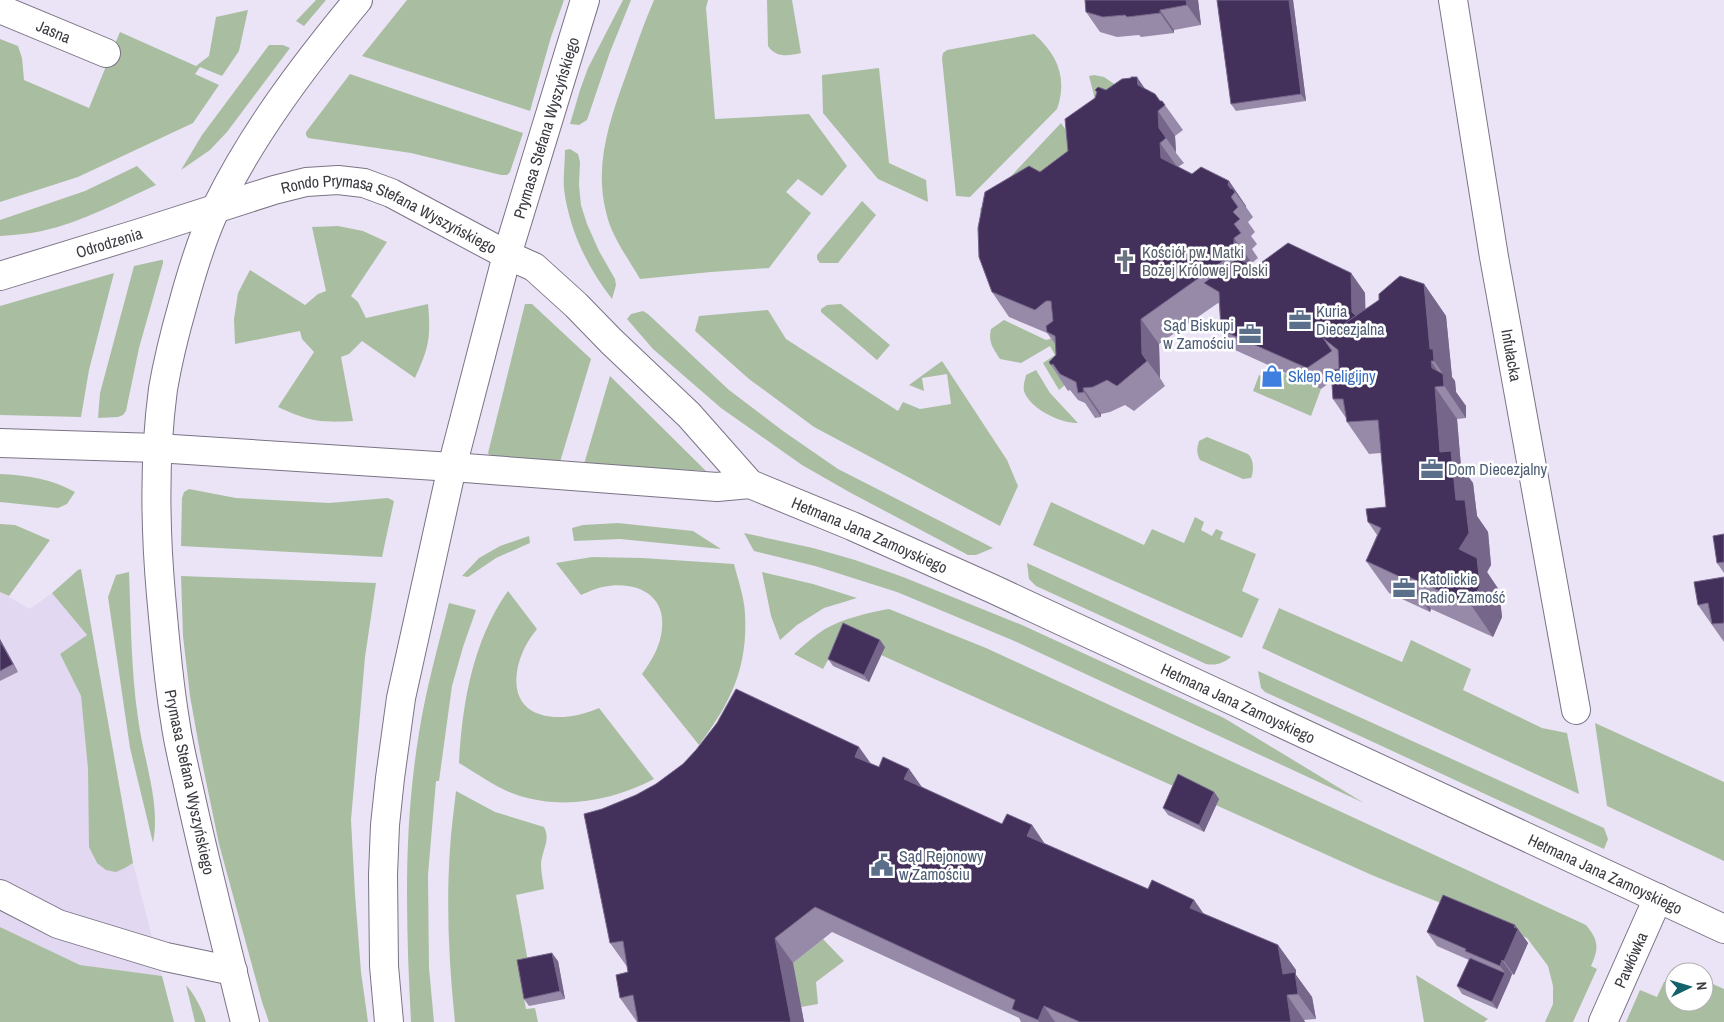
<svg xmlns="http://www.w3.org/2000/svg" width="1724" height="1022" viewBox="0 0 1724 1022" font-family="'Archivo Narrow',sans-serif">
<rect width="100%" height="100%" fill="#ebe4f7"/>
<polygon fill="#e2d8f2" points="0,592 30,609 52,593 87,635 60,654 81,696 88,769 125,868 133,863 162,976 80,965 0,927"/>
<g fill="#a9bea1">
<polygon points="316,0 326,0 304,26 296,21"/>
<polygon points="407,0 564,0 551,37 530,111 362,56"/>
<polygon points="623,0 631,0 610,52 587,120 579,125 570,124 580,90 588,68"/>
<path d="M 654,0 L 708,0 L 706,8 L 715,119 L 809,114 L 847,166 L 822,196 L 798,179 L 786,192 L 811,213 L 769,268 L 711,272 L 640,279 C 628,258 611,236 606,212 C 594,164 610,119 626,75 C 635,50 643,25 654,0 Z"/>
<path d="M 767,0 L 792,0 L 801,53 C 788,56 776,58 768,46 Z"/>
<polygon points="248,10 239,51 222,76 200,67 195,74 219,85 193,123 78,177 0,202 0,39 18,46 22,58 24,80 89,108 120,32 196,66 209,56 216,17"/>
<path d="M 1034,34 C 1057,54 1068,78 1057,109 L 970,197 L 956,196 L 942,58 L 943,53 L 947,50 Z"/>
<polygon points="269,45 283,45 290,48 227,132 210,150 181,170 202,135"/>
<polygon points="879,68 889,163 926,180 928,202 878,179 823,113 822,75"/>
<polygon points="350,74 523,133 510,172 507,175 501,175 411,153 308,138 306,135 306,132"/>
<polygon points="1094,75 1104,77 1139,101 1097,107 1089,76"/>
<polygon points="1061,123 1076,145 1077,176 981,214 980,209"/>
<path d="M 570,149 L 578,154 L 580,162 L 579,185 L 581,205 L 587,224 L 599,251 L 615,279 L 616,285 L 612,299 C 587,267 569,229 564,189 C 563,176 565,163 565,150 Z"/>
<path d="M 137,166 L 156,185 C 119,202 82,222 42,231 C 28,234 14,235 0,236 L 0,220 L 85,191 Z"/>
<polygon points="862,201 876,215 838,263 820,263 817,259 817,255"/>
<path d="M 338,226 L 363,231 L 387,242 L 351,296 L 358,302 L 366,318 L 428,304 C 431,337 429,348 415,378 L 362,341 L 349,354 L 341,357 L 353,421 C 320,423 308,421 278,407 L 314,352 L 302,339 L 300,331 L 235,344 L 234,319 L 238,293 L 250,270 L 305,305 L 318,294 L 326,291 L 312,227 Z"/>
<polygon points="161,260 163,260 163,263 139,348 126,411 123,415 118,417 98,418 100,393 134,266"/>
<polygon points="114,273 89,370 81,417 0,415 0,306"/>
<polygon points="525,304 532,304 591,359 560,462 490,456 488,453"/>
<polygon points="841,304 890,345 877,360 821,312 821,309 827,305"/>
<polygon points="768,310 786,339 898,411 903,402 920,409 951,404 947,374 922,378 924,391 909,385 942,361 1007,460 1018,486 1000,526 814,427 749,379 695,331 699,316"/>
<polygon points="643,311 648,314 729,390 783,431 838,469 993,548 976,555 968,555 851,493 802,465 721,408 653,349 627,319 631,314"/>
<path d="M 1004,320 L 1046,340 L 1059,336 L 1065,385 L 1059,390 L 1043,363 L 1055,355 L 1050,346 L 1021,363 L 1000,359 C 993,348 988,342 991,329 Z"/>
<path d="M 1036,370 L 1050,393 L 1078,423 C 1061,424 1029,408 1024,391 C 1023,385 1025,380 1026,375 Z"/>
<polygon points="1285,372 1321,389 1311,416 1253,391 1259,375 1280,383"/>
<polygon points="610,376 706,471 584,464"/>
<path d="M 1207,437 L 1248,454 C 1254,459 1254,471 1251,478 L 1243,479 L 1200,460 C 1196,453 1197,448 1199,441 Z"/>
<path d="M 0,474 C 27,475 51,479 75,492 L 67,504 L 58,508 L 0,502 Z"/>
<polygon points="189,489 236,498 329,503 388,498 394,501 382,557 181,546 182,498 184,492"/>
<polygon points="1051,502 1144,545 1152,529 1184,543 1195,517 1204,522 1201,530 1212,536 1216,529 1223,532 1220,539 1256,554 1242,591 1259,599 1242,638 1033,545"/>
<polygon points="618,523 693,531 721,549 620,539 574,541 572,528 583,525"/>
<polygon points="0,524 15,525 50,540 9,596 0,592"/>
<polygon points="744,533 813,548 855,560 903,577 1022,625 1224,718 1364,803 1012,640 897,592 815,566 754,551"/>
<polygon points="529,536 530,543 496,558 468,577 462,576 479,558 500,546"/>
<path d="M 592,557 L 642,558 L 734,564 C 738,580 744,596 745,613 C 748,668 731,702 699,745 L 642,674 C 652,660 661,645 662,628 C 666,593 633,580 603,587 C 596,588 588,592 581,595 L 556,563 Z"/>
<path d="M 1027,563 L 1231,657 C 1223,663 1217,666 1206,664 L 1036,586 L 1029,579 Z"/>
<polygon points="81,569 133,863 125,868 116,872 106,870 97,863 89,847 88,769 81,696 60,654 87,635 52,593 78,570"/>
<path d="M 129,572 C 131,621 131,670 138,718 C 143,758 161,803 153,843 L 130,748 L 108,597 L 116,575 Z"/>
<polygon points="762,572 813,584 857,598 824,608 797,625 780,640 771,616"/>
<polygon points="181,576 376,583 365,657 351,820 355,894 361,972 368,1022 269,1022 262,1002 219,844 200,752 190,696 183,636"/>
<path d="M 508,591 L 537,629 C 528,640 522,651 518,666 C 506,722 561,725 599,708 L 654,779 C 612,801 562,810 517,795 C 496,788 478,774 459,763 C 462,704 473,640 508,591 Z"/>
<path d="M 449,603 L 476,610 L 463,647 L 452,686 L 439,781 L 436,781 L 428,875 L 429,968 L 434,1022 L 411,1022 C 406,925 403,829 419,733 C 426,689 438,646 449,603 Z"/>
<polygon points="1279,608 1402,662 1411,640 1471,669 1463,690 1542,728 1567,733 1579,794 1262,648"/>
<path d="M 889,609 L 986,648 L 1586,925 C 1599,941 1599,948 1591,966 L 1597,969 L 1573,1022 L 1545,1022 L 1553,1004 L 1553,986 L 1548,966 L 1527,938 L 1374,876 L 881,655 L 833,651 L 823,669 L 794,654 C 804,645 814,636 825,629 C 842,619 870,612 889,609 Z"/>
<polygon points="1258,671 1604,828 1608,839 1604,849 1265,692 1261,688"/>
<polygon points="1595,723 1724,782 1724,861 1607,806"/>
<path d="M 456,791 L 495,812 L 544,827 C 551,840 542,850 541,864 C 541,872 543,881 544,889 L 516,895 L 528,962 L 518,965 L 526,1009 L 535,1008 L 538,1022 L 455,1022 C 449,965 446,906 450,849 C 451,829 454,810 456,791 Z"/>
<polygon points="0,927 80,965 162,976 174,1022 0,1022"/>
<polygon points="823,939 844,961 816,982 818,1004 801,1007 793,963"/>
<polygon points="1416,975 1488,1019 1484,1022 1424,1022"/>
<polygon points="1673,977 1674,1002 1704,1002 1704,980 1724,989 1724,1022 1626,1022 1640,990 1657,997 1664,982"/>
<path d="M 186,985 C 195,995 202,1009 206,1022 L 195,1022 Z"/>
</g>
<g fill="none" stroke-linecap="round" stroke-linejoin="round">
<defs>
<g id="minor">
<path id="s1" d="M 1453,0 L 1494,257 L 1576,710"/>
<path id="s2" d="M 0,9 L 106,53"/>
<path id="s3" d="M 507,255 L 534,267 L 576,305 L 611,341 L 689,415 L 750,484 L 852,526 L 993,589 L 1724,929"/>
<polyline points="452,467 717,487 750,484"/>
<polyline points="0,894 58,924 166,957 233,971"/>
<path id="s4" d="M 1603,1022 L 1658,898"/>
</g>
<g id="major">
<path id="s5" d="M 0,276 L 140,233 L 274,190 L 306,182 L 338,180 L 364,183 L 391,193 L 507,255"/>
<polyline points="0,443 157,448 452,467"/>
<path d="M 245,1022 C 226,944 206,867 189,789 C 184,766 178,743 175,720 C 168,679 165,637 161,595 C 155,527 154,457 163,389 C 168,360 175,332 183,304 C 192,271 202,237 217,206 C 254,131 305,64 358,0"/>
<path id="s6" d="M 389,1022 L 384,966 L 383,875 L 385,825 L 390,778 L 401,698 L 452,467 L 507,255 L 585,0"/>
</g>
</defs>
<use href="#minor" stroke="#7b7385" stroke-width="30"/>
<use href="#major" stroke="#7b7385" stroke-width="30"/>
<use href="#minor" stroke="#fff" stroke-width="28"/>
<use href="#major" stroke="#fff" stroke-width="28"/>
</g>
<g fill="#978aa9">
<polygon points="1085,0 1198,0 1201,25 1174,30 1174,33 1141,37 1139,35 1117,37 1100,32 1086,12"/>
<polygon points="1217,0 1293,0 1306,101 1236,111 1231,104"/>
<polygon points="1146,89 1160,101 1162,101 1183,130 1175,136 1176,153 1184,163 1178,167 1192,174 1229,181 1246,206 1246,207 1253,217 1248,222 1255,232 1251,236 1257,244 1252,249 1258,258 1252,263 1252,266 1254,268 1351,273 1365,293 1365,310 1424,284 1446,316 1452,377 1455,381 1456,392 1466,406 1466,418 1457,419 1461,467 1473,483 1477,516 1488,532 1491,565 1487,572 1499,590 1502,617 1493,637 1431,609 1430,612 1389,593 1366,561 1377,535 1368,522 1386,507 1381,453 1369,454 1347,422 1346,418 1333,399 1332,381 1321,389 1235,350 1221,330 1219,304 1218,303 1159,344 1160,378 1165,386 1134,411 1125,405 1110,412 1101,414 1101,417 1095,418 1085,403 1078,400 1070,390 1068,391 1051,365 1056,355 1056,345 1047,333 1009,317 992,292 1040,172 1068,151 1106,90"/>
<polygon points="1724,534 1724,573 1717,563"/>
<polygon points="1724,577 1724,642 1698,605"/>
<polygon points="0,639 18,672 0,681"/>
<polygon points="885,647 869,682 833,666 828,659"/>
<polygon points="683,764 871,764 879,767 909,769 922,788 1002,824 1032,825 1044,843 1148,889 1194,900 1204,914 1278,945 1296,970 1296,975 1312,997 1316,1019 1304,1020 1305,1022 1021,1022 1019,1018 832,932 793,963 804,1022 637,1022 620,998 628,972 628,968 610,943 602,809 636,795 656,784"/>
<polygon points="1214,792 1219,799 1204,832 1168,815 1163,808"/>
<polygon points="1517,928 1528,943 1514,975 1512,974 1497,1009 1462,994 1457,986 1469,960 1437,946 1427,932"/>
<polygon points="558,961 565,999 529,1006 524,999"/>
</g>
<g fill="#75668a">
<polygon points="1186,0 1198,0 1201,25 1187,5"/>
<polygon points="1289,0 1293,0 1306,101 1301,94"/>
<polygon points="1160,10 1174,30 1174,33 1160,13"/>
<polygon points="1137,77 1154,102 1138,85"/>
<polygon points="1158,111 1175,136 1176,152 1159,128"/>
<polygon points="1160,143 1178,168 1161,158"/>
<polygon points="1229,181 1246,206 1246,207 1235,192 1234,194 1228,185"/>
<polygon points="1234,238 1252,263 1252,278 1234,253"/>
<polygon points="1351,273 1365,293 1366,327 1352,312"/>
<polygon points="1424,284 1446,316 1452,377 1455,381 1456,392 1466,406 1466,418 1432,368 1431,361 1443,379 1443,374 1434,361 1430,349"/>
<polygon points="1141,319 1159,344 1160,378 1142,354"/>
<polygon points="1435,387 1457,419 1461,467 1473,483 1477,516 1488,532 1491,565 1487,572 1499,590 1502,617 1493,637 1471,605 1459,549 1456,500 1440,452"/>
<polygon points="1083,388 1101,414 1101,417 1084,392"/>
<polygon points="1409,577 1431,609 1430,612 1407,580"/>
<polygon points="0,639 18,672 13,664 0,641"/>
<polygon points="880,640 885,647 869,682 864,675"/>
<polygon points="859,747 877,772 855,757"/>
<polygon points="909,769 927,794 904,779"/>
<polygon points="1214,792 1219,799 1204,832 1199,825"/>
<polygon points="1032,825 1049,850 1027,836"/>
<polygon points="1194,900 1211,925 1190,908"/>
<polygon points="1515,925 1528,943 1514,975 1504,961"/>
<polygon points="775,938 793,963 804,1022 791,1022"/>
<polygon points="1278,945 1296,970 1296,975 1312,997 1316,1019 1298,994 1283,974"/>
<polygon points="552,953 558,961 565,999 560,991"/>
<polygon points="1502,960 1512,974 1510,980 1500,966"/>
<polygon points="1505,973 1510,980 1497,1009 1492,1002"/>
<polygon points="1287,995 1304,1020 1305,1022 1291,1022"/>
<polygon points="1044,1006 1055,1022 1039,1022 1038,1020"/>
</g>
<g fill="#43305b" stroke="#75668a">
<polygon points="1085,0 1186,0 1187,5 1160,10 1160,13 1127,17 1125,15 1103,17 1086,12"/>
<polygon points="1217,0 1289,0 1301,94 1231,104"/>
<polygon points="1131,77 1137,77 1138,85 1155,94 1160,101 1162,101 1165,105 1158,111 1159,128 1166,138 1160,143 1161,158 1192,174 1201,167 1229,181 1228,185 1231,189 1232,188 1235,192 1231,197 1238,207 1233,212 1240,219 1234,224 1241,233 1234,238 1234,253 1141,319 1142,354 1147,361 1117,386 1107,380 1093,387 1083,388 1084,392 1078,393 1076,382 1060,374 1053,364 1051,365 1049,362 1056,355 1055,336 1047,332 1046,326 1053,321 1051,301 1046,301 1035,310 992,292 979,257 978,228 985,192 1029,166 1040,172 1068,151 1065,119 1095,98 1097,92 1095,90 1098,87 1106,90 1122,79 1131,78"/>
<polygon points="1288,243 1351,273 1352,312 1356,316 1323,338 1332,351 1307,368 1221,330 1219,292 1204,283 1238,258 1254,268"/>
<polygon points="1400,276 1424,284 1430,349 1433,349 1434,361 1431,361 1432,368 1443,374 1444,386 1435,387 1440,452 1451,451 1456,500 1465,500 1469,533 1459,549 1477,558 1480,585 1471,605 1409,577 1407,580 1366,561 1381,528 1368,522 1366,509 1386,507 1378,420 1347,422 1343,399 1333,399 1331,370 1339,369 1338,350 1323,338 1379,300 1379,294"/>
<polygon points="1724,534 1724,562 1717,563 1713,536"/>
<polygon points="1724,577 1724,623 1712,624 1708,603 1698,605 1694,582"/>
<polygon points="843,623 880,640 864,675 828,659"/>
<polygon points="0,641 13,664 0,671"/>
<polygon points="736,689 859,747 855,757 879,767 883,757 909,769 904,779 1002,824 1007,814 1032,825 1027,836 1148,889 1152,880 1194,900 1190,908 1278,945 1283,974 1295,972 1298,994 1287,995 1291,1022 1080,1022 1044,1006 1038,1020 1012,1009 1015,1000 815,907 775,938 791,1022 638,1022 633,995 620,998 616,975 628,972 623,941 610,943 584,814 602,809 636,795 656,784 683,764 696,750 717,723"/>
<polygon points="1178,774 1214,792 1199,825 1163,808"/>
<polygon points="1443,895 1515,925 1514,927 1518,929 1504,961 1502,960 1500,966 1465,951 1466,949 1427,932"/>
<polygon points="552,953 560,991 524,999 517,960"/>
<polygon points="1470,958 1505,973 1492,1002 1457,986"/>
</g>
<defs>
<symbol id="church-bare" viewBox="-9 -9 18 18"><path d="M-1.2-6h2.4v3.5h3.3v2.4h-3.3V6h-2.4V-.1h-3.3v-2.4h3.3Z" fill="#6b7280" stroke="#fff" stroke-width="2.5" paint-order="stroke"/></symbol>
<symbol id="office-bare" viewBox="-9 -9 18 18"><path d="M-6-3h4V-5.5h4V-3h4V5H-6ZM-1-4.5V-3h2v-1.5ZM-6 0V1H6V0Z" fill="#5c6f8a" stroke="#fff" stroke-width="2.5" paint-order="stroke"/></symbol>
<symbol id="shop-bare" viewBox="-9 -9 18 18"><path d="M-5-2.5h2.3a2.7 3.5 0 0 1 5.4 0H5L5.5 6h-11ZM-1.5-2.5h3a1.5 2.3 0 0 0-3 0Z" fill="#3f7fe0" stroke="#fff" stroke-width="2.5" paint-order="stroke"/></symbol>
<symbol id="civic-bare" viewBox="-9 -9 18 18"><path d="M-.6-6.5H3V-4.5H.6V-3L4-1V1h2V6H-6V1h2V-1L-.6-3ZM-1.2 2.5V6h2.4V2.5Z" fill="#5c6f8a" stroke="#fff" stroke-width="2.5" paint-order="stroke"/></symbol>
</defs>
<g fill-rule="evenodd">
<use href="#church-bare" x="1109" y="245" width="32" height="32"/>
<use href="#office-bare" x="1284" y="304" width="32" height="32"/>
<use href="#office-bare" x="1234" y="318" width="32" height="32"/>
<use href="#shop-bare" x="1256" y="360" width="32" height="32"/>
<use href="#office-bare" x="1416" y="453" width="32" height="32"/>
<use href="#office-bare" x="1388" y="572" width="32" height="32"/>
<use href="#civic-bare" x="866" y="849" width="32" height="32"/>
</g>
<g text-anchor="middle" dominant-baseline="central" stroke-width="5" stroke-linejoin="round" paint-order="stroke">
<g font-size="16" fill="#3d3a42" stroke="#fff">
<text stroke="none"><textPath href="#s2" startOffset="58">Jasna</textPath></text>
<text stroke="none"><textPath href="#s6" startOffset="914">Prymasa Stefana Wyszyńskiego</textPath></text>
<text stroke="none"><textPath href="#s5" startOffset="410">Rondo Prymasa Stefana Wyszyńskiego</textPath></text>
<text stroke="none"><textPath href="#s5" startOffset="114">Odrodzenia</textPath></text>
<text stroke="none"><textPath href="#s1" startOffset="360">Infułacka</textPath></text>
<text stroke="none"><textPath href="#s3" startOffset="466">Hetmana Jana Zamoyskiego</textPath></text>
<text stroke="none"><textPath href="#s3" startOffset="871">Hetmana Jana Zamoyskiego</textPath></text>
<text transform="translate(190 782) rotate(78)">Prymasa Stefana Wyszyńskiego</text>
<text stroke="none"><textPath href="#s3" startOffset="1276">Hetmana Jana Zamoyskiego</textPath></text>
<text stroke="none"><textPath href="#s4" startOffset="68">Pawłówka</textPath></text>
</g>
<g font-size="16" fill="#5b616d" stroke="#fff" text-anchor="start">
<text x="1142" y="252">Kościół pw. Matki<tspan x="1142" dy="18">Bożej Królowej Polski</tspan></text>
</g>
<g font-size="16" fill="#4e5e75" stroke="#fff" text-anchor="start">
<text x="1316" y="311">Kuria<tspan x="1316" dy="18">Diecezjalna</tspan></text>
<text x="1234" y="325" text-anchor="end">Sąd Biskupi<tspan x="1234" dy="18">w Zamościu</tspan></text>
<text x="1448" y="469">Dom Diecezjalny</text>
<text x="1420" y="579">Katolickie<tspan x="1420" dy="18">Radio Zamość</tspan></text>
<text x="899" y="856">Sąd Rejonowy<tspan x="899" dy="18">w Zamościu</tspan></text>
</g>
<g font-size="16" fill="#366cbe" stroke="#fff" text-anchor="start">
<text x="1288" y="376">Sklep Religijny</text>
</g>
</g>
<g transform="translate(1689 987) rotate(85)"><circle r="24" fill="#ffffff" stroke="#b1b0b3"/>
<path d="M0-4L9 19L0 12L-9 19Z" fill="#13616a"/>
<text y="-8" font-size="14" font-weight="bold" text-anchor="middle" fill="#3d3a42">N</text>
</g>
</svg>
